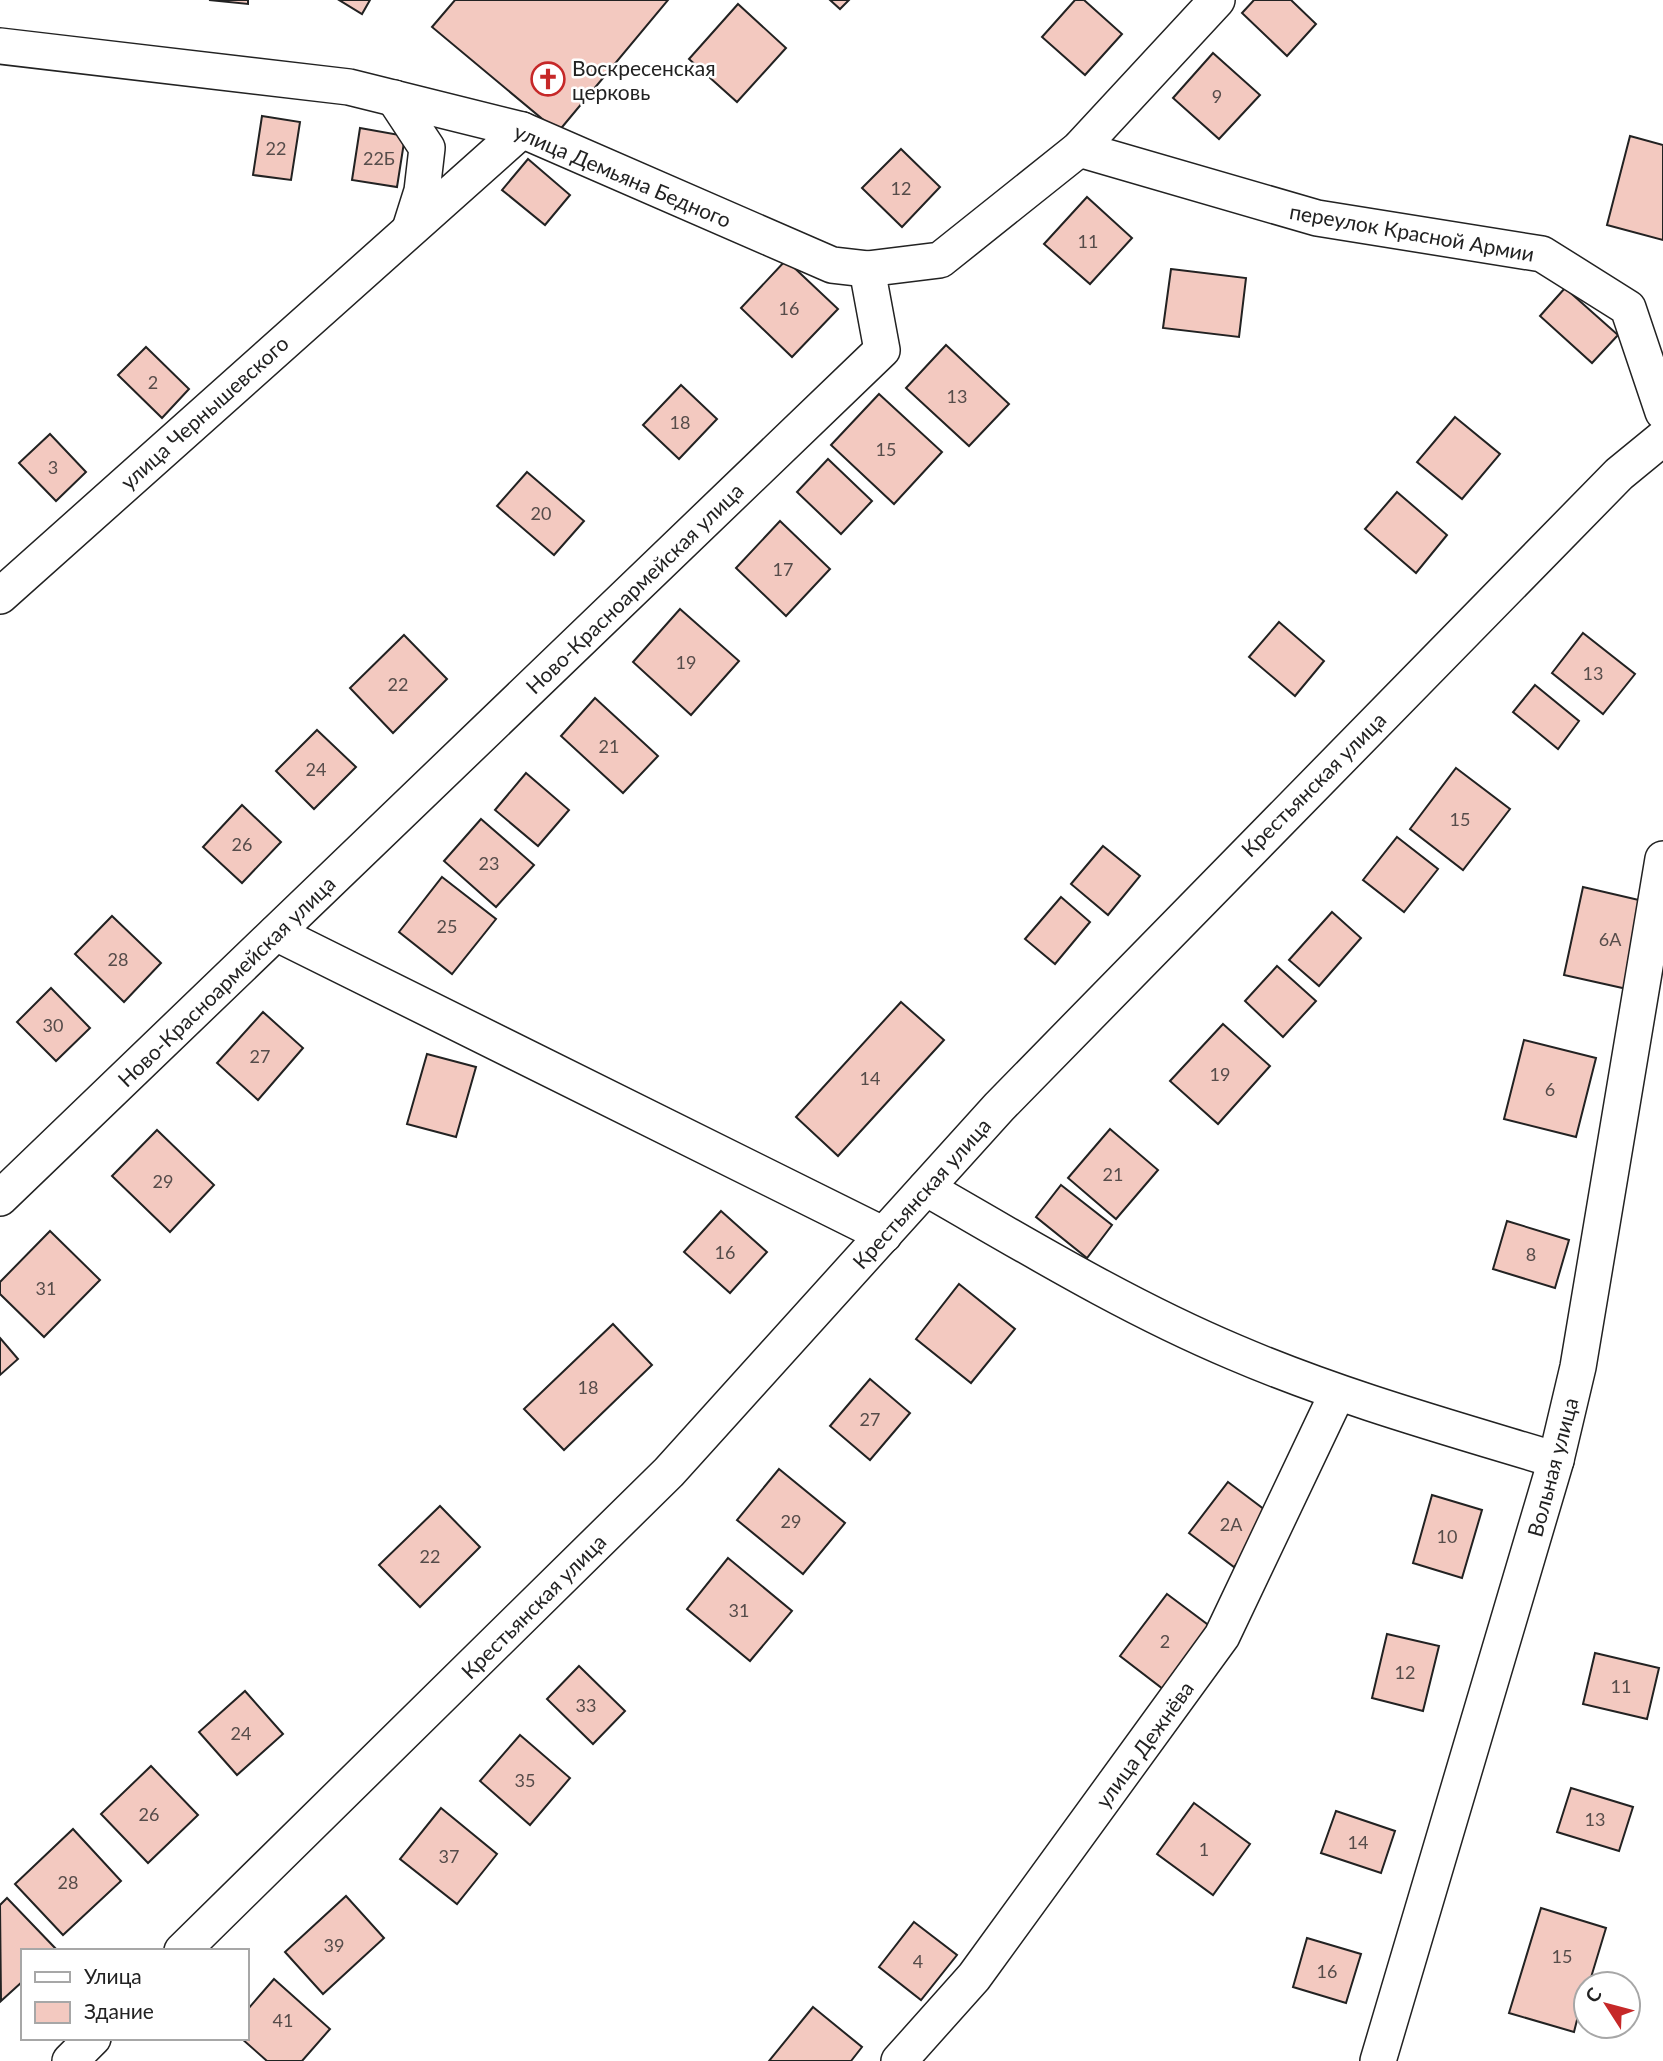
<svg xmlns="http://www.w3.org/2000/svg" width="1663" height="2061" viewBox="0 0 1663 2061" font-family="Lato,sans-serif">
<rect width="100%" height="100%" fill="#fff"/>
<g fill="#f3c9c0" stroke="#222" stroke-width="2">
<polygon points="209,0 248,0 248,4"/>
<polygon points="339,0 370,0 362,14"/>
<polygon points="455,0 668,0 558,132 432,27"/>
<polygon points="830,0 849,0 840,9"/>
<polygon points="1075,0 1084,0 1122,34 1085,75 1042,37"/>
<polygon points="1254,0 1291,0 1316,24 1287,56 1242,13"/>
<polygon points="738,4 786,48 737,102 689,59"/>
<polygon points="1213,53 1260,95 1219,139 1173,98"/>
<polygon points="262,116 300,122 291,180 253,175"/>
<polygon points="360,128 405,136 397,187 352,180"/>
<polygon points="1630,136 1663,145 1663,240 1607,225"/>
<polygon points="901,149 940,187 902,227 862,188"/>
<polygon points="528,159 570,195 545,225 502,190"/>
<polygon points="1087,197 1132,238 1090,284 1044,244"/>
<polygon points="786,260 838,309 792,357 741,308"/>
<polygon points="1171,269 1246,278 1239,337 1163,328"/>
<polygon points="1565,288 1618,335 1592,363 1540,316"/>
<polygon points="946,345 1009,404 969,446 906,388"/>
<polygon points="146,347 189,389 162,418 118,375"/>
<polygon points="681,385 717,419 679,459 643,425"/>
<polygon points="879,394 942,452 894,504 831,445"/>
<polygon points="1455,417 1500,454 1462,499 1417,462"/>
<polygon points="50,434 86,472 56,501 19,463"/>
<polygon points="828,459 872,501 841,534 797,492"/>
<polygon points="527,472 584,521 554,555 497,506"/>
<polygon points="1397,492 1447,535 1416,573 1365,529"/>
<polygon points="780,521 830,569 786,616 736,568"/>
<polygon points="680,609 739,661 691,715 633,662"/>
<polygon points="1279,622 1324,661 1295,696 1249,657"/>
<polygon points="1583,633 1635,674 1603,714 1552,673"/>
<polygon points="404,635 447,679 393,733 350,688"/>
<polygon points="1535,685 1579,721 1558,749 1513,712"/>
<polygon points="595,698 658,756 623,793 561,736"/>
<polygon points="317,730 356,767 314,809 276,771"/>
<polygon points="1456,768 1510,809 1463,870 1410,829"/>
<polygon points="526,773 569,810 538,846 495,810"/>
<polygon points="242,805 281,842 242,883 203,847"/>
<polygon points="481,819 534,865 496,907 444,861"/>
<polygon points="1397,837 1438,869 1404,912 1363,880"/>
<polygon points="1103,846 1140,876 1108,915 1071,884"/>
<polygon points="442,877 496,919 452,974 399,932"/>
<polygon points="1583,887 1656,904 1636,991 1564,975"/>
<polygon points="1061,897 1090,922 1055,964 1025,939"/>
<polygon points="1332,912 1361,938 1319,986 1289,960"/>
<polygon points="112,916 161,963 124,1002 75,954"/>
<polygon points="1277,966 1316,1001 1283,1037 1245,1001"/>
<polygon points="51,988 90,1028 56,1061 17,1022"/>
<polygon points="901,1002 944,1040 838,1156 796,1117"/>
<polygon points="263,1012 303,1048 258,1100 217,1063"/>
<polygon points="1223,1024 1270,1066 1218,1124 1170,1081"/>
<polygon points="1524,1040 1596,1058 1576,1137 1504,1119"/>
<polygon points="427,1054 476,1067 456,1137 407,1124"/>
<polygon points="1110,1129 1158,1170 1116,1219 1068,1178"/>
<polygon points="157,1130 214,1185 170,1232 112,1176"/>
<polygon points="1061,1185 1112,1225 1087,1258 1036,1217"/>
<polygon points="721,1211 767,1252 730,1293 684,1252"/>
<polygon points="1507,1221 1569,1240 1555,1288 1493,1269"/>
<polygon points="50,1231 100,1280 44,1337 0,1294 0,1282"/>
<polygon points="959,1284 1015,1329 971,1383 916,1339"/>
<polygon points="613,1324 652,1365 564,1450 524,1409"/>
<polygon points="0,1338 18,1359 0,1375"/>
<polygon points="870,1379 910,1413 870,1460 830,1426"/>
<polygon points="779,1469 845,1523 803,1574 737,1520"/>
<polygon points="1228,1482 1273,1516 1234,1567 1189,1533"/>
<polygon points="1432,1495 1482,1510 1462,1578 1413,1563"/>
<polygon points="440,1506 480,1547 420,1607 379,1565"/>
<polygon points="728,1558 792,1611 750,1661 687,1609"/>
<polygon points="1167,1594 1211,1627 1163,1689 1120,1656"/>
<polygon points="1387,1634 1439,1646 1423,1711 1372,1698"/>
<polygon points="1595,1653 1659,1668 1647,1719 1583,1704"/>
<polygon points="579,1666 625,1711 593,1744 547,1699"/>
<polygon points="245,1691 283,1734 237,1775 199,1732"/>
<polygon points="520,1735 570,1778 530,1825 480,1781"/>
<polygon points="151,1766 198,1815 148,1863 101,1814"/>
<polygon points="1571,1788 1633,1807 1619,1851 1557,1832"/>
<polygon points="1194,1803 1250,1844 1213,1895 1157,1854"/>
<polygon points="441,1808 497,1854 457,1904 400,1859"/>
<polygon points="1336,1811 1395,1831 1381,1873 1321,1853"/>
<polygon points="73,1829 121,1881 63,1935 15,1884"/>
<polygon points="346,1896 384,1938 323,1994 285,1952"/>
<polygon points="7,1898 56,1949 23,1951 23,1981 1,2001 0,1905"/>
<polygon points="1541,1908 1606,1928 1589,1984 1586,1984 1574,2032 1509,2013"/>
<polygon points="914,1922 957,1955 921,2000 879,1967"/>
<polygon points="1307,1938 1361,1954 1346,2003 1293,1987"/>
<polygon points="274,1979 330,2029 302,2061 267,2061 241,2038 247,2038 247,2010"/>
<polygon points="813,2007 862,2047 851,2061 769,2061"/>
</g>
<g fill="none" stroke-linecap="round" stroke-linejoin="round">
<defs>
<g id="minor">
<polyline points="0,46 349,87 522,130 832,265 867,269"/>
<polyline points="394,98 427,148 422,191 410,229"/>
<polyline points="1079,149 1317,218 1542,254 1628,308 1663,412"/>
<polyline points="0,596 522,130"/>
<polyline points="276,933 884,1235"/>
<path d="M 926,1188 C 1027,1246 1127,1307 1234,1352 C 1339,1397 1447,1427 1556,1460"/>
<polyline points="0,1198 882,350 867,269 940,260 1079,149 1217,0"/>
<polyline points="182,1951 669,1472 999,1107 1619,474 1663,438"/>
<polyline points="70,2061 93,2038"/>
<polyline points="899,2061 974,1977 1222,1636 1337,1394"/>
<polyline points="1378,2061 1556,1460 1578,1367 1663,859"/>
</g>
</defs>
<use href="#minor" stroke="#222" stroke-width="38"/>
<use href="#minor" stroke="#fff" stroke-width="35"/>
</g>
<defs>
<symbol id="church-ring" viewBox="-11 -11 22 22"><circle r="9.5" fill="#fff" stroke="#c62828" stroke-width="1.5"/><path d="M-1.2-6h2.4v3.5h3.3v2.4h-3.3V6h-2.4V-.1h-3.3v-2.4h3.3Z" fill="#c62828"/></symbol>
</defs>
<g fill-rule="evenodd">
<use href="#church-ring" x="529" y="60" width="38" height="38"/>
</g>
<g text-anchor="middle" dominant-baseline="central" stroke-width="5" stroke-linejoin="round" paint-order="stroke">
<g font-size="18" fill="#564c4a">
<text x="1217" y="96">9</text>
<text x="276" y="148">22</text>
<text x="379" y="158">22Б</text>
<text x="901" y="188">12</text>
<text x="1088" y="241">11</text>
<text x="789" y="308">16</text>
<text x="153" y="382">2</text>
<text x="957" y="396">13</text>
<text x="680" y="422">18</text>
<text x="886" y="449">15</text>
<text x="53" y="467">3</text>
<text x="541" y="513">20</text>
<text x="783" y="569">17</text>
<text x="686" y="662">19</text>
<text x="1593" y="673">13</text>
<text x="398" y="684">22</text>
<text x="609" y="746">21</text>
<text x="316" y="769">24</text>
<text x="1460" y="819">15</text>
<text x="242" y="844">26</text>
<text x="489" y="863">23</text>
<text x="447" y="926">25</text>
<text x="1610" y="939">6А</text>
<text x="118" y="959">28</text>
<text x="53" y="1025">30</text>
<text x="260" y="1056">27</text>
<text x="1220" y="1074">19</text>
<text x="870" y="1078">14</text>
<text x="1550" y="1089">6</text>
<text x="1113" y="1174">21</text>
<text x="163" y="1181">29</text>
<text x="725" y="1252">16</text>
<text x="1531" y="1254">8</text>
<text x="46" y="1288">31</text>
<text x="588" y="1387">18</text>
<text x="870" y="1419">27</text>
<text x="791" y="1521">29</text>
<text x="1231" y="1524">2А</text>
<text x="1447" y="1536">10</text>
<text x="430" y="1556">22</text>
<text x="739" y="1610">31</text>
<text x="1165" y="1641">2</text>
<text x="1405" y="1672">12</text>
<text x="1621" y="1686">11</text>
<text x="586" y="1705">33</text>
<text x="241" y="1733">24</text>
<text x="525" y="1780">35</text>
<text x="149" y="1814">26</text>
<text x="1595" y="1819">13</text>
<text x="1358" y="1842">14</text>
<text x="1204" y="1849">1</text>
<text x="449" y="1856">37</text>
<text x="68" y="1882">28</text>
<text x="334" y="1945">39</text>
<text x="1562" y="1956">15</text>
<text x="918" y="1961">4</text>
<text x="1327" y="1971">16</text>
<text x="283" y="2020">41</text>
</g>
<g font-size="21" fill="#222" stroke="#fff" text-anchor="start">
<text x="572" y="67">Воскресенская<tspan x="572" dy="24">церковь</tspan></text>
</g>
<g font-size="21" fill="#222" stroke="#fff">
<text transform="translate(623 175) rotate(23)">улица Демьяна Бедного</text>
<text transform="translate(1412 232) rotate(10)">переулок Красной Армии</text>
<text transform="translate(204 412) rotate(-42)">улица Чернышевского</text>
<text transform="translate(634 588) rotate(-44)">Ново-Красноармейская улица</text>
<text transform="translate(1313 784) rotate(-45)">Крестьянская улица</text>
<text transform="translate(226 981) rotate(-44)">Ново-Красноармейская улица</text>
<text transform="translate(921 1193) rotate(-48)">Крестьянская улица</text>
<text transform="translate(1552 1467) rotate(-75)">Вольная улица</text>
<text transform="translate(533 1606) rotate(-45)">Крестьянская улица</text>
<text transform="translate(1144 1744) rotate(-54)">улица Дежнёва</text>
</g>
</g>
<rect x="21" y="1949" width="228" height="91" fill="#ffffff" stroke="#a7a7a7" stroke-width="2"/>
<rect x="35" y="1972" width="35" height="10" fill="#ffffff" stroke="#a7a7a7" stroke-width="2"/>
<text x="84" y="1984" font-size="21" fill="#222222">Улица</text>
<rect x="35" y="2002" width="35" height="21" fill="#f3c9c0" stroke="#a7a7a7" stroke-width="2"/>
<text x="84" y="2019" font-size="21" fill="#222222">Здание</text>
<g transform="translate(1607 2005) rotate(306)"><circle r="33" fill="#ffffff" stroke="#a7a7a7" stroke-width="2"/>
<path d="M0-5L12 26L0 18L-12 26Z" fill="#c62828"/>
<text y="-10" font-size="19" font-weight="bold" text-anchor="middle" fill="#222222">С</text>
</g>
</svg>
